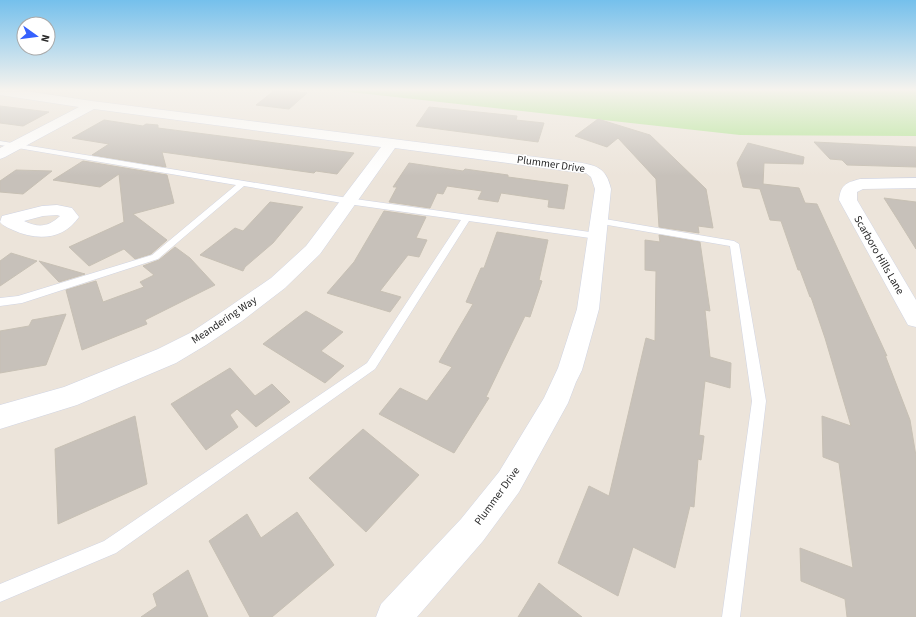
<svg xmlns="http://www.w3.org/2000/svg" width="916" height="617" viewBox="0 0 916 617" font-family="'Source Sans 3',sans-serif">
<rect width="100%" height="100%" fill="#ece4da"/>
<polygon fill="#b3e495" points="332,90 916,90 916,136 740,135"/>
<g fill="#c7c1ba" stroke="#c7c0b4">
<polygon points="275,90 277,90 307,93 289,109 256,105"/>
<polygon points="0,106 49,112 23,126 0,123"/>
<polygon points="429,107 517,116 516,120 544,123 538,142 416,126"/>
<polygon points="598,119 650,135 706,189 713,228 698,226 699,233 659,227 656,179 618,138 607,147 575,136"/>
<polygon points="104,120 143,126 146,124 158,125 158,128 354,153 337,174 316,171 314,173 162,152 166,167 92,155 109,144 72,138"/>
<polygon points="814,142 916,147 916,167 847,165 842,160 830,159"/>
<polygon points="748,143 804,157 803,164 764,163 763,184 799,188 805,203 817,204 887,356 885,355 910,420 916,456 916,617 847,617 845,599 801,581 800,548 853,568 839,463 823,457 822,416 851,426 825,338 811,297 810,297 800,270 798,270 781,221 770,220 760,189 743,187 737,163"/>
<polygon points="83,161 167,175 174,203 133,214 167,240 151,254 135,259 124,249 89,266 69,247 124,222 119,174 100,187 53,180"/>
<polygon points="409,163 463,171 465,169 508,175 508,177 568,185 564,209 548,207 549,200 501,193 498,202 478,199 482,191 447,186 443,194 437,193 430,208 389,202 397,187 393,187"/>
<polygon points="16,170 52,171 23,194 0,192 0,181"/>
<polygon points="884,198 916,202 916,249 898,220"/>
<polygon points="270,202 303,207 273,243 245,267 243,271 200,255 235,228 243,231"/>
<polygon points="384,211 426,217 416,238 427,240 419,257 408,255 380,291 401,297 390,312 327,293 354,262"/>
<polygon points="497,232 548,240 539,280 542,281 530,317 525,316 486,397 489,398 454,453 379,414 400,388 427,401 452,367 439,362 473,304 466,302 481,268 484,268"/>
<polygon points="659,235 700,242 710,311 705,310 710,357 731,363 730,388 705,381 699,435 704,436 701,460 698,459 694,507 690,506 675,568 633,547 618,596 558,563 589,486 609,496 646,338 655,341 656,271 645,270 645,240 660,242"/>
<polygon points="175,247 190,258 215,285 145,320 147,324 82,350 66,290 96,281 103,302 144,287 140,282 154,275 143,266 159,260"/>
<polygon points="11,253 37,261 0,286 0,261"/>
<polygon points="39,261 85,274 59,282"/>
<polygon points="306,311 343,332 321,351 344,366 325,383 263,344"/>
<polygon points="66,314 46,365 0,373 0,331 29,326 32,320"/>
<polygon points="230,368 255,396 272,384 290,402 256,427 237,409 230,415 238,427 206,450 171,404"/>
<polygon points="135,416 147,484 58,524 55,449"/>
<polygon points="363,429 419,475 366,532 309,478"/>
<polygon points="297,512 334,565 272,617 250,617 209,541 247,514 261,538"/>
<polygon points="188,570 208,617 141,617 157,606 153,594"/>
<polygon points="539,583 555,596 582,617 518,617"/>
</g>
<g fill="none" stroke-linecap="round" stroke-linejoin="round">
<defs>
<g id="service">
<polygon points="0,141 348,198 597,233 602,236 597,239 469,221 375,369 116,553 0,602 0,584 104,541 367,363 461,220 348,204 244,186 158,259 22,303 0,306 0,298 18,296 152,255 236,185 0,145"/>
<polygon points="599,218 734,241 739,244 766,401 740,617 722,617 752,401 730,246 596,223 594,221 596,219"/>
</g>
<g id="minor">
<path d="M 0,90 L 19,90 L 92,101 L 575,162 C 596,165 606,167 611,189 L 599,309 L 582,370 L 576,382 L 568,403 L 519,492 L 483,541 L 417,617 L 376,617 L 381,604 L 461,519 L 499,472 L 544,398 L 558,368 L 577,309 L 595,189 L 591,177 L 586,173 L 575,172 L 395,148 L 320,254 L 285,288 L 242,321 L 206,345 L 176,363 L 77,405 L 0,429 L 0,405 L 64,387 L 158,349 L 190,333 L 226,309 L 271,278 L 306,246 L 381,147 L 94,109 L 5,157 L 0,159 L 0,148 L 79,107 L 0,95 Z"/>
<path d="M 916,178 L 916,188 L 863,189 L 857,192 L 857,200 L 916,300 L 916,327 L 908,325 L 839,200 C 841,185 845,183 860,179 Z"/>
<path d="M 57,205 L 72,208 L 79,217 C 63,240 37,241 13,230 C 9,228 3,226 0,222 L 2,216 L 42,206 ZM 57,215 L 60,216 C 48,227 39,228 24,221 L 43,216 Z"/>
</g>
</defs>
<use href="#service" stroke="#d0d4e3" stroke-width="1"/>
<use href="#minor" stroke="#d0d4e3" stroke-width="1"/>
<use href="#service" fill="#fff" fill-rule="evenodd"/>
<use href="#minor" fill="#fff" fill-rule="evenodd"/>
</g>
<linearGradient id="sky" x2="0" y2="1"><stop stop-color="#75c0ec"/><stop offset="0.51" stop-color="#f6f3ee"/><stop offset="1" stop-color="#f6f3ee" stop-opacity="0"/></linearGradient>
<rect width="916" height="176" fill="url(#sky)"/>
<g text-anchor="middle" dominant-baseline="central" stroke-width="3" stroke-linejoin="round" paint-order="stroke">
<g font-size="11" fill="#292929" stroke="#fff">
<text transform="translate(551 164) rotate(8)">Plummer Drive</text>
<text transform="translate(879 255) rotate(60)">Scarboro Hills Lane</text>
<text transform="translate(224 320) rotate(-34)">Meandering Way</text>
<text transform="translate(497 496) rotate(-54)">Plummer Drive</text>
</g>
</g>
<g transform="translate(36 36) rotate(104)"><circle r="19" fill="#ffffff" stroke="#a9a9a9"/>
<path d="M0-3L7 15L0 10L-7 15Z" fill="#3661fe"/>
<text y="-6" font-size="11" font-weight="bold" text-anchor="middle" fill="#292929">N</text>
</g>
</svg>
